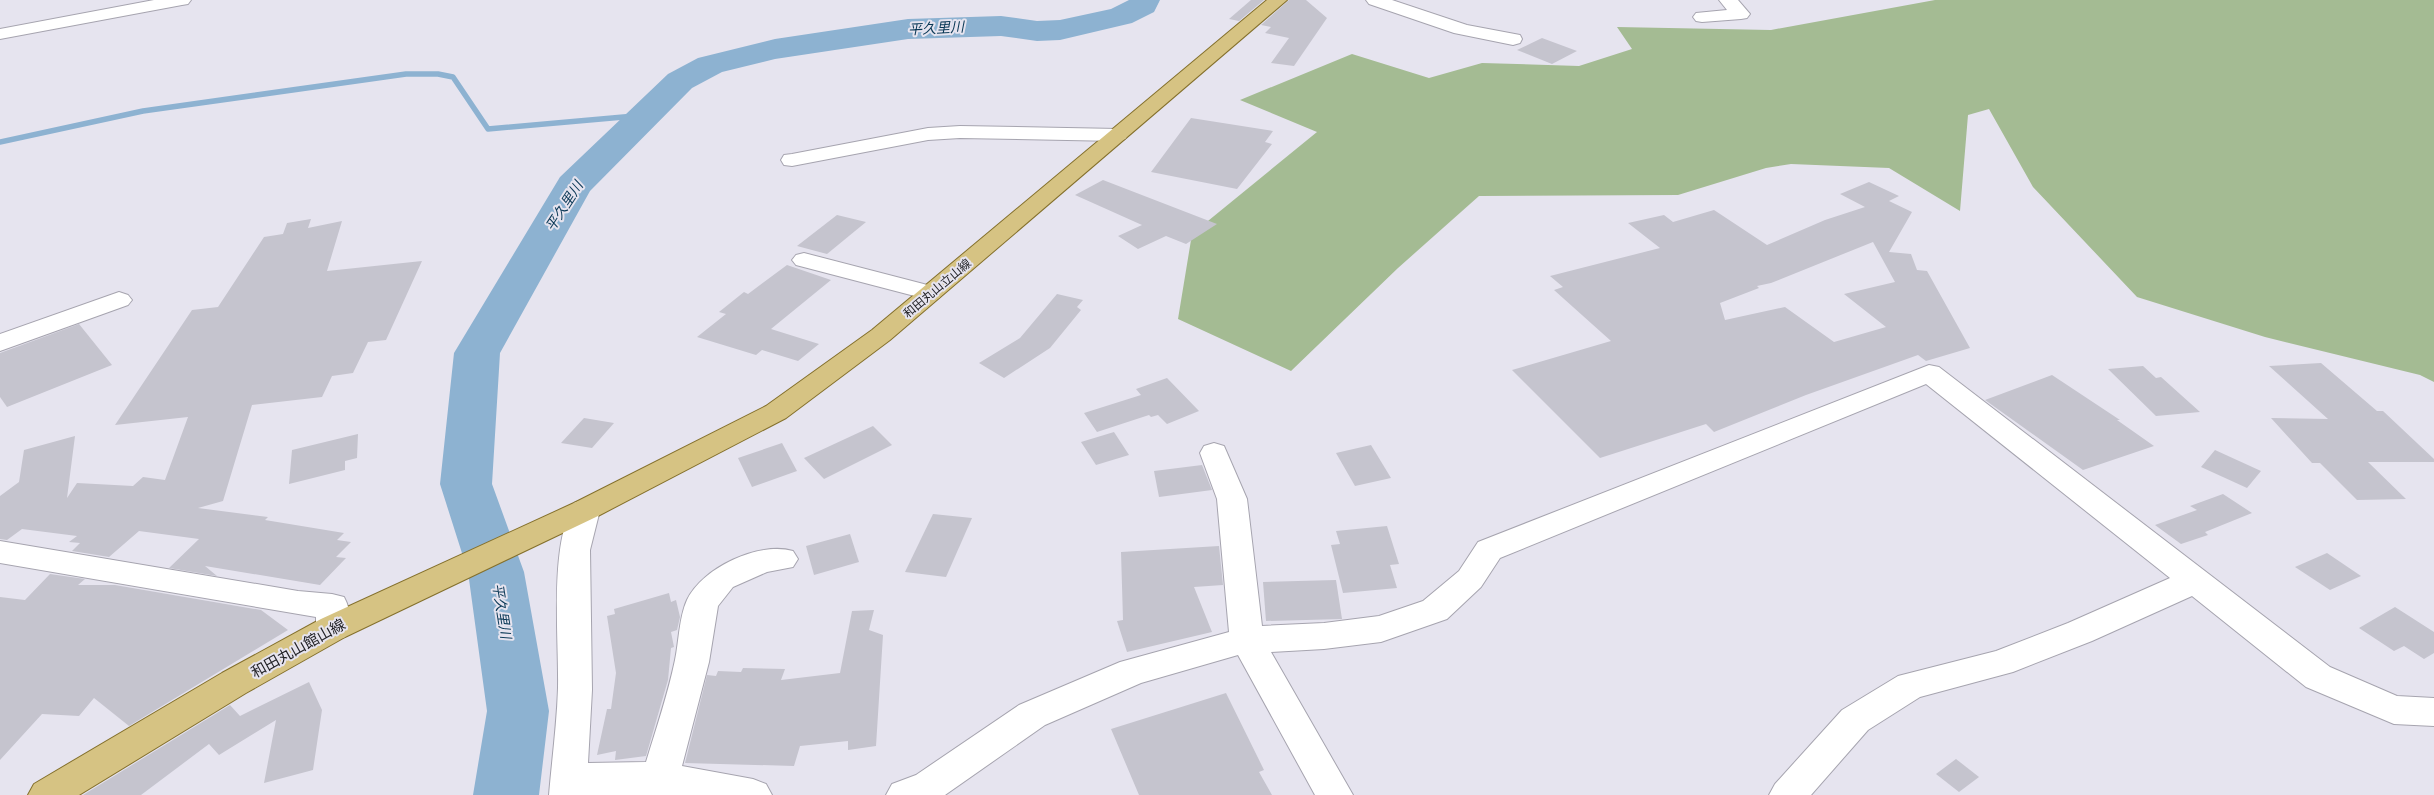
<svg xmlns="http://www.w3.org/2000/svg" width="2434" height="795" viewBox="0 0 2434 795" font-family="'PT Sans Narrow','Noto Sans JP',sans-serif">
<rect width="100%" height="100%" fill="#e6e4ef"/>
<polygon fill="#a4bb93" points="1935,0 2434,0 2434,382 2420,375 2265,337 2137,297 2033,187 1989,109 1968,115 1960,211 1889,168 1791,164 1766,168 1678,195 1479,196 1398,268 1291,371 1178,319 1192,234 1317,132 1240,100 1352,54 1429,78 1482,63 1579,66 1632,49 1617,27 1771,30"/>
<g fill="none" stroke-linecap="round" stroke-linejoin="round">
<polyline stroke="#8db2d1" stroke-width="5.5" points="0,142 143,111 406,74 438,74 453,77 488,129 646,115"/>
<polygon fill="#8db2d1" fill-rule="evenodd" points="1129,0 1160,0 1154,12 1132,23 1060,40 1037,41 1001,36 908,39 775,59 722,72 692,88 590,191 500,353 492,484 524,572 549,711 539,795 473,795 487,711 468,572 440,484 454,353 560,177 668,74 698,58 775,39 908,19 1001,16 1037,21 1060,20 1111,9"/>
</g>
<g fill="#c5c4ce" fill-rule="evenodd">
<polygon points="1251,0 1264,0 1239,21 1229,19"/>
<polygon points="1289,0 1306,0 1327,18 1294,66 1271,63 1289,38 1265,33 1271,27 1261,25"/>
<polygon points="1542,38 1577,51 1552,64 1517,50"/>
<polygon points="1191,118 1273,131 1265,142 1272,144 1237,189 1151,172"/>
<polygon points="1103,180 1217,224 1186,244 1166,236 1138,249 1118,236 1142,225 1075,195"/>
<path d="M 1869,182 L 1899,196 L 1889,201 L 1912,212 L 1889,252 L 1911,254 L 1917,270 L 1927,271 L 1970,348 L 1926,361 L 1918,355 L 1806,395 L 1714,432 L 1706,424 L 1600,458 L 1512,370 L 1611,341 L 1554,290 L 1563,287 L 1550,276 L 1660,248 L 1628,223 L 1664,215 L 1673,222 L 1714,210 L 1767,245 L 1825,220 L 1865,207 L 1840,194 ZM 1873,242 L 1895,282 L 1844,294 L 1886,327 L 1834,342 L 1785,307 L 1725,320 L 1720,303 L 1759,288 L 1757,286 L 1771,283 Z"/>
<polygon points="837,215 866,222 827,254 797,246"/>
<polygon points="311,219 308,228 342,221 327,271 422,261 386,340 368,342 353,373 332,376 322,397 252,405 223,501 198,508 268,517 265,520 344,533 337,540 351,542 336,557 346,558 320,585 205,566 217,576 169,568 199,539 139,531 109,557 72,551 80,543 69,542 77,536 22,529 7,540 0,539 0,496 19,482 24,450 75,436 67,498 77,483 133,486 143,477 165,480 188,417 115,425 192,310 218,307 264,237 283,234 287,223"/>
<polygon points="787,265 831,280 771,329 819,344 798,361 762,350 756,355 697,337 726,314 719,312 744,292 748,294"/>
<polygon points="1057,294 1083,300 1077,307 1081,310 1050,348 1004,378 979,363 1020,338"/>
<polygon points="79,324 112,365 7,407 0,397 0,353"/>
<polygon points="2321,363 2377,411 2383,411 2434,459 2434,462 2368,462 2406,499 2357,500 2320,463 2312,463 2271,418 2328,419 2269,366"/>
<polygon points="2143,366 2156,378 2161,377 2200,412 2156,416 2108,369"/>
<polygon points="2052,375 2120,420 2117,420 2154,446 2083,470 1985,400"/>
<polygon points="1167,378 1199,411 1167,424 1158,415 1151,417 1149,415 1097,432 1084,413 1141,395 1136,389"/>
<polygon points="584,418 614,423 592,448 561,443"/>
<polygon points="873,426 892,445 824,479 804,458"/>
<polygon points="1114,432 1129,455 1096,465 1081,442"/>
<polygon points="358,434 357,458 345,461 345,470 289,484 292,450"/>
<polygon points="782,443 797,471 752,487 738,458"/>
<polygon points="1371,445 1391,478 1355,486 1336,453"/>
<polygon points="2215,450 2261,471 2247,488 2201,467"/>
<polygon points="1202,465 1212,490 1159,497 1154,471"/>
<polygon points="2223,494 2252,513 2205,532 2208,535 2181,544 2155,525 2197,510 2190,506"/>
<polygon points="933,514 972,518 946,577 905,572"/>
<polygon points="1387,526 1399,564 1390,565 1397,588 1343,593 1331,545 1340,544 1336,531"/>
<polygon points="850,534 859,562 814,575 806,546"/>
<polygon points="1219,546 1223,585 1194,587 1212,632 1127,652 1117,621 1123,620 1121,552"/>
<polygon points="2327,553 2361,576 2330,590 2295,567"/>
<polygon points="50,574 85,579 78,585 115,585 261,610 288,630 129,726 94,698 79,716 42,714 0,760 0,597 25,600"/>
<polygon points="1336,580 1342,619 1266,621 1263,582"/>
<polygon points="669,593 671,602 676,600 680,617 677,630 671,632 674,647 671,648 668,680 646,756 615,760 616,751 597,755 607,709 611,709 616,673 607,616 615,614 614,609"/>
<polygon points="2395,607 2434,632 2434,653 2424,659 2404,646 2394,651 2359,628"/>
<polygon points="874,610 869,630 883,635 876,746 848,750 848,741 800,746 794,766 685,763 707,675 716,676 718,671 741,672 743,668 785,669 781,680 840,673 852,611"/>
<polygon points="309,682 322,710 313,770 264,783 276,720 219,755 209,744 141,795 83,795 230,705 240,716"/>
<polygon points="1226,693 1264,770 1259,772 1272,795 1139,795 1111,729"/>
<polygon points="1956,759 1979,777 1959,792 1936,774"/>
</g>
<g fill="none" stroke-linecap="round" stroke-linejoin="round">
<defs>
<g id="minor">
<polygon points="154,0 191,0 188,4 182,5 0,39 0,29"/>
<polygon points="1366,0 1392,0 1467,25 1520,35 1522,39 1520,43 1513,45 1454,33 1369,4"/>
<polygon points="1719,0 1738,0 1750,14 1747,18 1741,19 1702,22 1696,21 1693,17 1696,13 1727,10"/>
<polygon points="960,126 1118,129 1125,131 1128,135 1125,139 1118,141 960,138 928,140 792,166 784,165 781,160 784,155 792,154 928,128"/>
<polygon points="804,253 939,288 942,293 939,298 930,300 796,265 792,260 796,255"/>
<polygon points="119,292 128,295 132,300 128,305 0,351 0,334"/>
<polygon points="1929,365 1939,367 2330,667 2397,696 2434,698 2434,726 2394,724 2306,687 2192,596 2092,641 2013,672 1920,697 1868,730 1811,795 1769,795 1775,784 1842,710 1898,676 1996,651 2068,623 2170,578 1926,384 1500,558 1481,587 1447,619 1381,642 1324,649 1271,652 1353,795 1315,795 1238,655 1141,683 1045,725 945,795 886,795 892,784 916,775 1019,705 1120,662 1229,632 1217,499 1200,453 1204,446 1214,443 1224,446 1247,499 1262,626 1324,623 1379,616 1423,601 1459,571 1478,542"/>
<path d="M 585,499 L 596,503 L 600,510 L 590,550 L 592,690 L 588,763 L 646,762 C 656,729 668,694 675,660 C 679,641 679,617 687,600 C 702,568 759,541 793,551 L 798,559 L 793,567 L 767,572 L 733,587 L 718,606 L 709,662 L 682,766 L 753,779 L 766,784 L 772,795 L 549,795 C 552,759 557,723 558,688 C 559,637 549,546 574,503 Z"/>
<path d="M 0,541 L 298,591 L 332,594 L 344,597 C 351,610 352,624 345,637 L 333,641 L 321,637 L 316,628 L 316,617 L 0,563 Z"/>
</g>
<polygon id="major" points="1267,0 1287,0 890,340 786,418 596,517 345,637 246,693 79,795 28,795 34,784 222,673 321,619 574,503 766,406 872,330"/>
</defs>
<use href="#minor" stroke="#a6a4af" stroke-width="2"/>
<use href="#major" stroke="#84702c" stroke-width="2"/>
<use href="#minor" fill="#fff" fill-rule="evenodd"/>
<use href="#major" fill="#d6c383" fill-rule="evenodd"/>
</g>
<g text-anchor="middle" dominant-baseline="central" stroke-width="4" stroke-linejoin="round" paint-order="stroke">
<g font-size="12" fill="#1f1f23" stroke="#e6e4ef">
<text transform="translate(937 288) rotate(-40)">和田丸山立山線</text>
</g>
<g font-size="14" font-style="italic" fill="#0a3856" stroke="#e6e4ef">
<text transform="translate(936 28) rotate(-3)">平久里川</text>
<text transform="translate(564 206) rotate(-57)">平久里川</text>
<text transform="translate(502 611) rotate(81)">平久里川</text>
</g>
<g font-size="15" fill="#1f1f23" stroke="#e6e4ef">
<text transform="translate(298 648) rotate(-29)">和田丸山館山線</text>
</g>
</g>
</svg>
